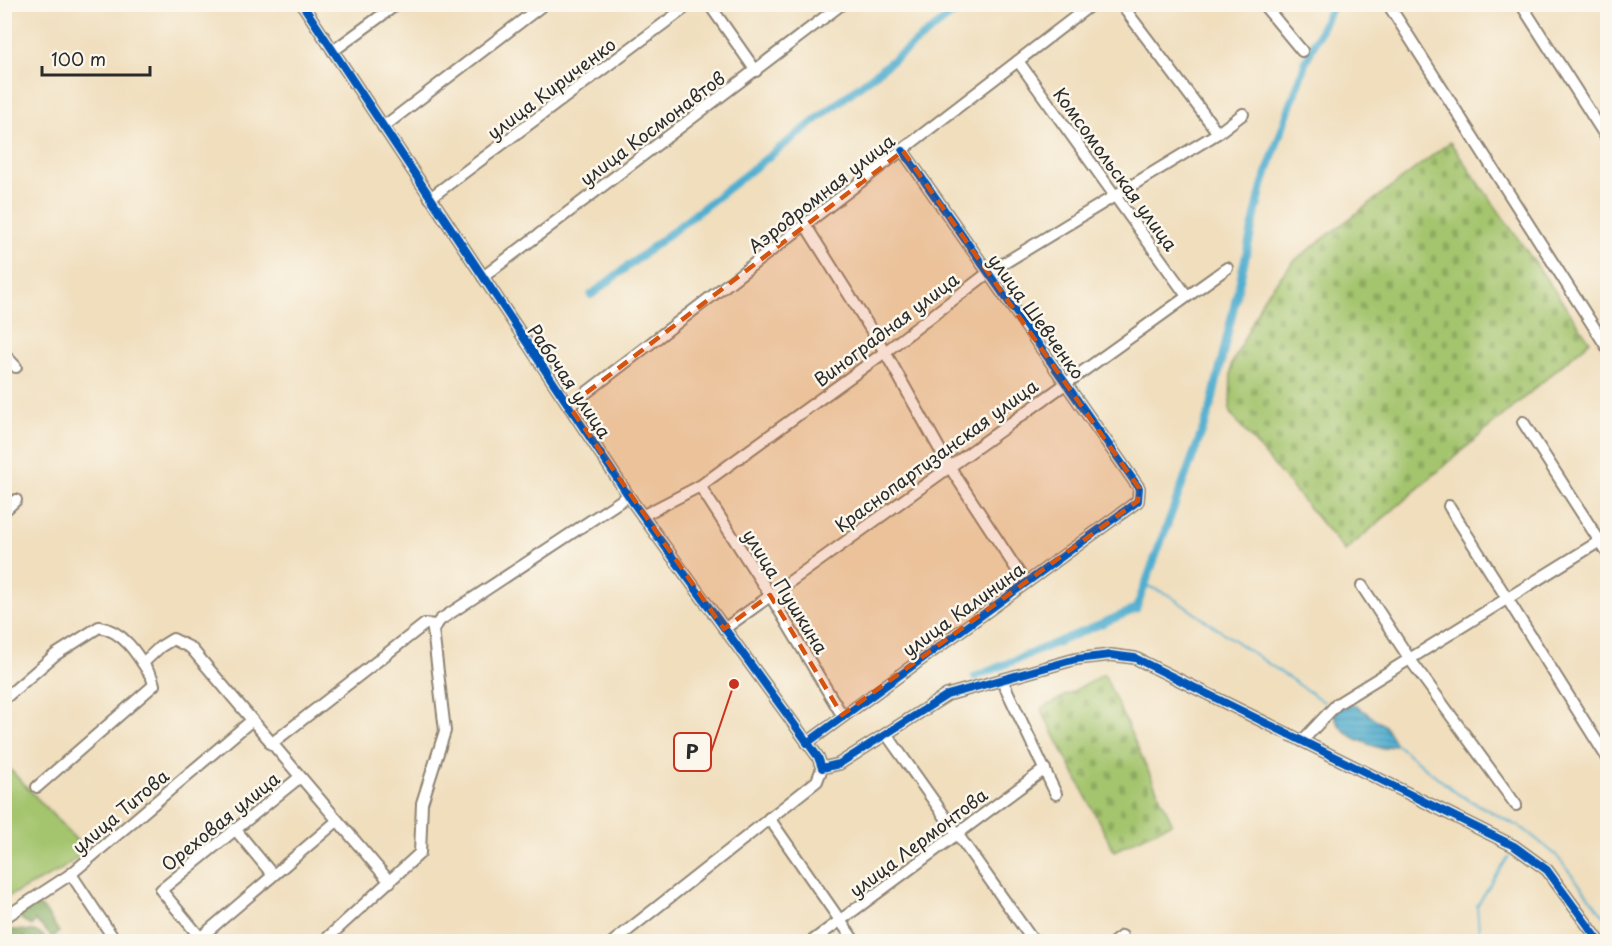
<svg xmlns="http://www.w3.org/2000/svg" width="1612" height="946" viewBox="0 0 1612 946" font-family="'Playpen Sans',sans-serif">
<defs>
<pattern id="forest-crowns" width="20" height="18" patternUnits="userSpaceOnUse" patternTransform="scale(1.5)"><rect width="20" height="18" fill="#83aa61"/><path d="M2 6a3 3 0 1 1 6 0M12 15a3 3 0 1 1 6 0" fill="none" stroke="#6b8b50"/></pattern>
<pattern id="cemetery-stones" width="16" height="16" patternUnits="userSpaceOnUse" patternTransform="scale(1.5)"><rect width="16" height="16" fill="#a4c56e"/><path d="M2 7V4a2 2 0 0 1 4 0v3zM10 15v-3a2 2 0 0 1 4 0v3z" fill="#8da95f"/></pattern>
<pattern id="water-rules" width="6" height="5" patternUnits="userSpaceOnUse" patternTransform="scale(1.5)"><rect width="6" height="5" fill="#50aecf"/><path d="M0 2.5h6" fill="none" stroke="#438ea8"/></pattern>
</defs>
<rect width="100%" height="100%" fill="#fbf7ec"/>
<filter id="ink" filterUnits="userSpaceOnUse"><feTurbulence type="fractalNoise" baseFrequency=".0167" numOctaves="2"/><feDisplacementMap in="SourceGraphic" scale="12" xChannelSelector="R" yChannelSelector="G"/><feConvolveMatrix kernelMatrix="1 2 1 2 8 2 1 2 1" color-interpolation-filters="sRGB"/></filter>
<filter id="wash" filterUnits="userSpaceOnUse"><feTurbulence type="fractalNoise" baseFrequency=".008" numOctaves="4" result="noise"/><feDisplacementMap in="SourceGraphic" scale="24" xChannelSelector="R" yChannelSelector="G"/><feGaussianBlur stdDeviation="1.35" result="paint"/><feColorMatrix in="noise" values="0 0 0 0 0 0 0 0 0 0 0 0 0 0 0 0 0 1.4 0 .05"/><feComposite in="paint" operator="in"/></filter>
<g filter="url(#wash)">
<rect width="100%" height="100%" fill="#f0debd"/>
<polygon fill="#a4c56e" stroke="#68784c" stroke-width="1.5" points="5,764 80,844 83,853 59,871 5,898"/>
<g fill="url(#forest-crowns)" stroke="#576a46" stroke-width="1.5">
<polygon points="28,901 44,909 59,932 53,938 35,920 32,926 21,919 22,904"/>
<polygon points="13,930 34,931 44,936 43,941 5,941 5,934"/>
</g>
<g fill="url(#cemetery-stones)" stroke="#68784c" stroke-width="1.5">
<polygon points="1450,142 1590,341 1345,551 1230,413 1231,366 1264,297 1294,261"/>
<polygon points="1104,674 1172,823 1114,851 1041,709"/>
</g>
<path fill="url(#water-rules)" stroke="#3e6c7d" stroke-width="1.5" d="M 1354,704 L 1385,726 L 1396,744 L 1383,749 C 1364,743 1339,735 1334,714 L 1341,706 Z"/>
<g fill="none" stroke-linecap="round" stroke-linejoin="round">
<g stroke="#50aecf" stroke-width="2">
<polyline points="1145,585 1167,594 1324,702"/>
<polyline points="1396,744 1458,794 1525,830 1556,855 1608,921"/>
<polyline points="1480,942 1477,906 1509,856"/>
</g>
<g stroke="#50aecf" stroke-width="8">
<polyline points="591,295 965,4"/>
<polyline points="975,677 1136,609 1210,410 1262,186 1306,61 1333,4"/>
</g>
</g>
</g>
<g filter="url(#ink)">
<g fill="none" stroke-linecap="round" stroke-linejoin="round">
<defs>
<g id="minor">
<polyline points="302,4 634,504 818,757 822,768"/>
<polyline points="709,4 756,71"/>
<polyline points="1121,4 1218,133"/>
<polyline points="1263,4 1302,51"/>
<polyline points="1388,4 1608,349"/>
<polyline points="1521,4 1608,140"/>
<polyline points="333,51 397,4"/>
<polyline points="1018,61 1187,296"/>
<polyline points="383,127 544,4"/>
<polyline points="430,198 690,4"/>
<polyline points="806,226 885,352 949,466 1025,582"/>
<polyline points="483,277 842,4"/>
<polyline points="4,354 16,367"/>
<polyline points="569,406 1092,4"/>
<polyline points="1523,422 1608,554"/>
<polyline points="700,486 770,595 842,715"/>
<polyline points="1449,506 1608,759"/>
<polyline points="4,511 16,500"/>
<polyline points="642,516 700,486 885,352 988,273 1218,133 1243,114"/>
<polyline points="1362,586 1409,658 1516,805"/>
<polyline points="724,629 1227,268"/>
<polyline points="143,663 160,647 173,639 191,648 390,882"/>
<polyline points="1002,680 1056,794"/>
<path d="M 4,699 L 55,655 L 99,627 C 125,631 139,657 152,678 L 154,685 L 37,787"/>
<polyline points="887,735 1034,942"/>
<polyline points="1302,741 1337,704 1608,536"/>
<polyline points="807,743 1138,501 1139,488 903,151"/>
<polyline points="271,744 425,624 436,625"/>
<polyline points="822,768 839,764 947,695 1076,659 1111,655 1135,658 1514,846 1547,870 1600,942"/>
<polyline points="769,818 855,942"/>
<polyline points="235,829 272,874"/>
<polyline points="71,874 116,942"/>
<polyline points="4,918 71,874 251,721"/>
<polyline points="201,937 337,821"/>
<polyline points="204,942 161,890 300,777"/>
<polyline points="323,942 420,853 422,803 445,731 433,630 440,620 628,496"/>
<polyline points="613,942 817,781 822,768"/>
<polyline points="811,942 1045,769"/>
<polyline points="1114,942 1122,936"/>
</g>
</defs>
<use href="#minor" stroke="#8e8474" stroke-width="14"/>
<use href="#minor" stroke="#fff" stroke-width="10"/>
<defs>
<g id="cycleway">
<polyline points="302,4 634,504 818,757 822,768 839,764 947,695 1076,659 1111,655 1135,658 1514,846 1547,870 1600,942"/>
<polyline points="807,743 1138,501 1139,488 903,151"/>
</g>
</defs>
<use href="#cycleway" stroke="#fbf7ec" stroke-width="11"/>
<use href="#cycleway" stroke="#0057b8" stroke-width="8"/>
</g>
</g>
<path fill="#d5540f" fill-opacity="0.2" stroke="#d5540f" stroke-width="4.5" stroke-dasharray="12 8" stroke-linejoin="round" d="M 903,151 L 1139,488 L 1138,501 L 842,715 L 770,595 L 724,629 L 569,406 Z"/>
<g text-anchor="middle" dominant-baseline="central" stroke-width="5" stroke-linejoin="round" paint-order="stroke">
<g font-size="18" fill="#2b2b2b" stroke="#fbf7ec">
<text transform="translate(551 88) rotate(-37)">улица Кириченко</text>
<text transform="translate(652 128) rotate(-37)">улица Космонавтов</text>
<text transform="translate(1116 169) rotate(54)">Комсомольская улица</text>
<text transform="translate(821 193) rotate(-38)">Аэродромная улица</text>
<text transform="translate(1037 316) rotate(54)">улица Шевченко</text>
<text transform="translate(886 329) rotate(-37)">Виноградная улица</text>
<text transform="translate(570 381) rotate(56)">Рабочая улица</text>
<text transform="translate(936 455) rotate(-36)">Краснопартизанская улица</text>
<text transform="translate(786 591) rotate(58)">улица Пушкина</text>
<text transform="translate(963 609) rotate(-36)">улица Калинина</text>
<text transform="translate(120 811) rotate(-40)">улица Титова</text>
<text transform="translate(220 821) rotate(-39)">Ореховая улица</text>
<text transform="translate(918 842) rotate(-37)">улица Лермонтова</text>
</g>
</g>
<path fill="none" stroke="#c8321e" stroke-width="2" d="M734 684L711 752"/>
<circle fill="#c8321e" stroke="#fbf7ec" stroke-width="2" cx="734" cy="684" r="6"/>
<rect fill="#fbf7ec" stroke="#c8321e" stroke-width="2" x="674" y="733" width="37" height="38" rx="6"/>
<g font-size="20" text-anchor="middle" font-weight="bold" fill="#2b2b2b">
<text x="692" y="759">Р</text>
</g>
<rect width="1612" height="946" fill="none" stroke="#fbf7ec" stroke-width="24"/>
<path d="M42 66v9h108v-9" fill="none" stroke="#2b2b2b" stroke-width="3"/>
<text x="51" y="66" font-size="18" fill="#2b2b2b" stroke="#fbf7ec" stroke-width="4.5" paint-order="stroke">100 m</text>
</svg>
